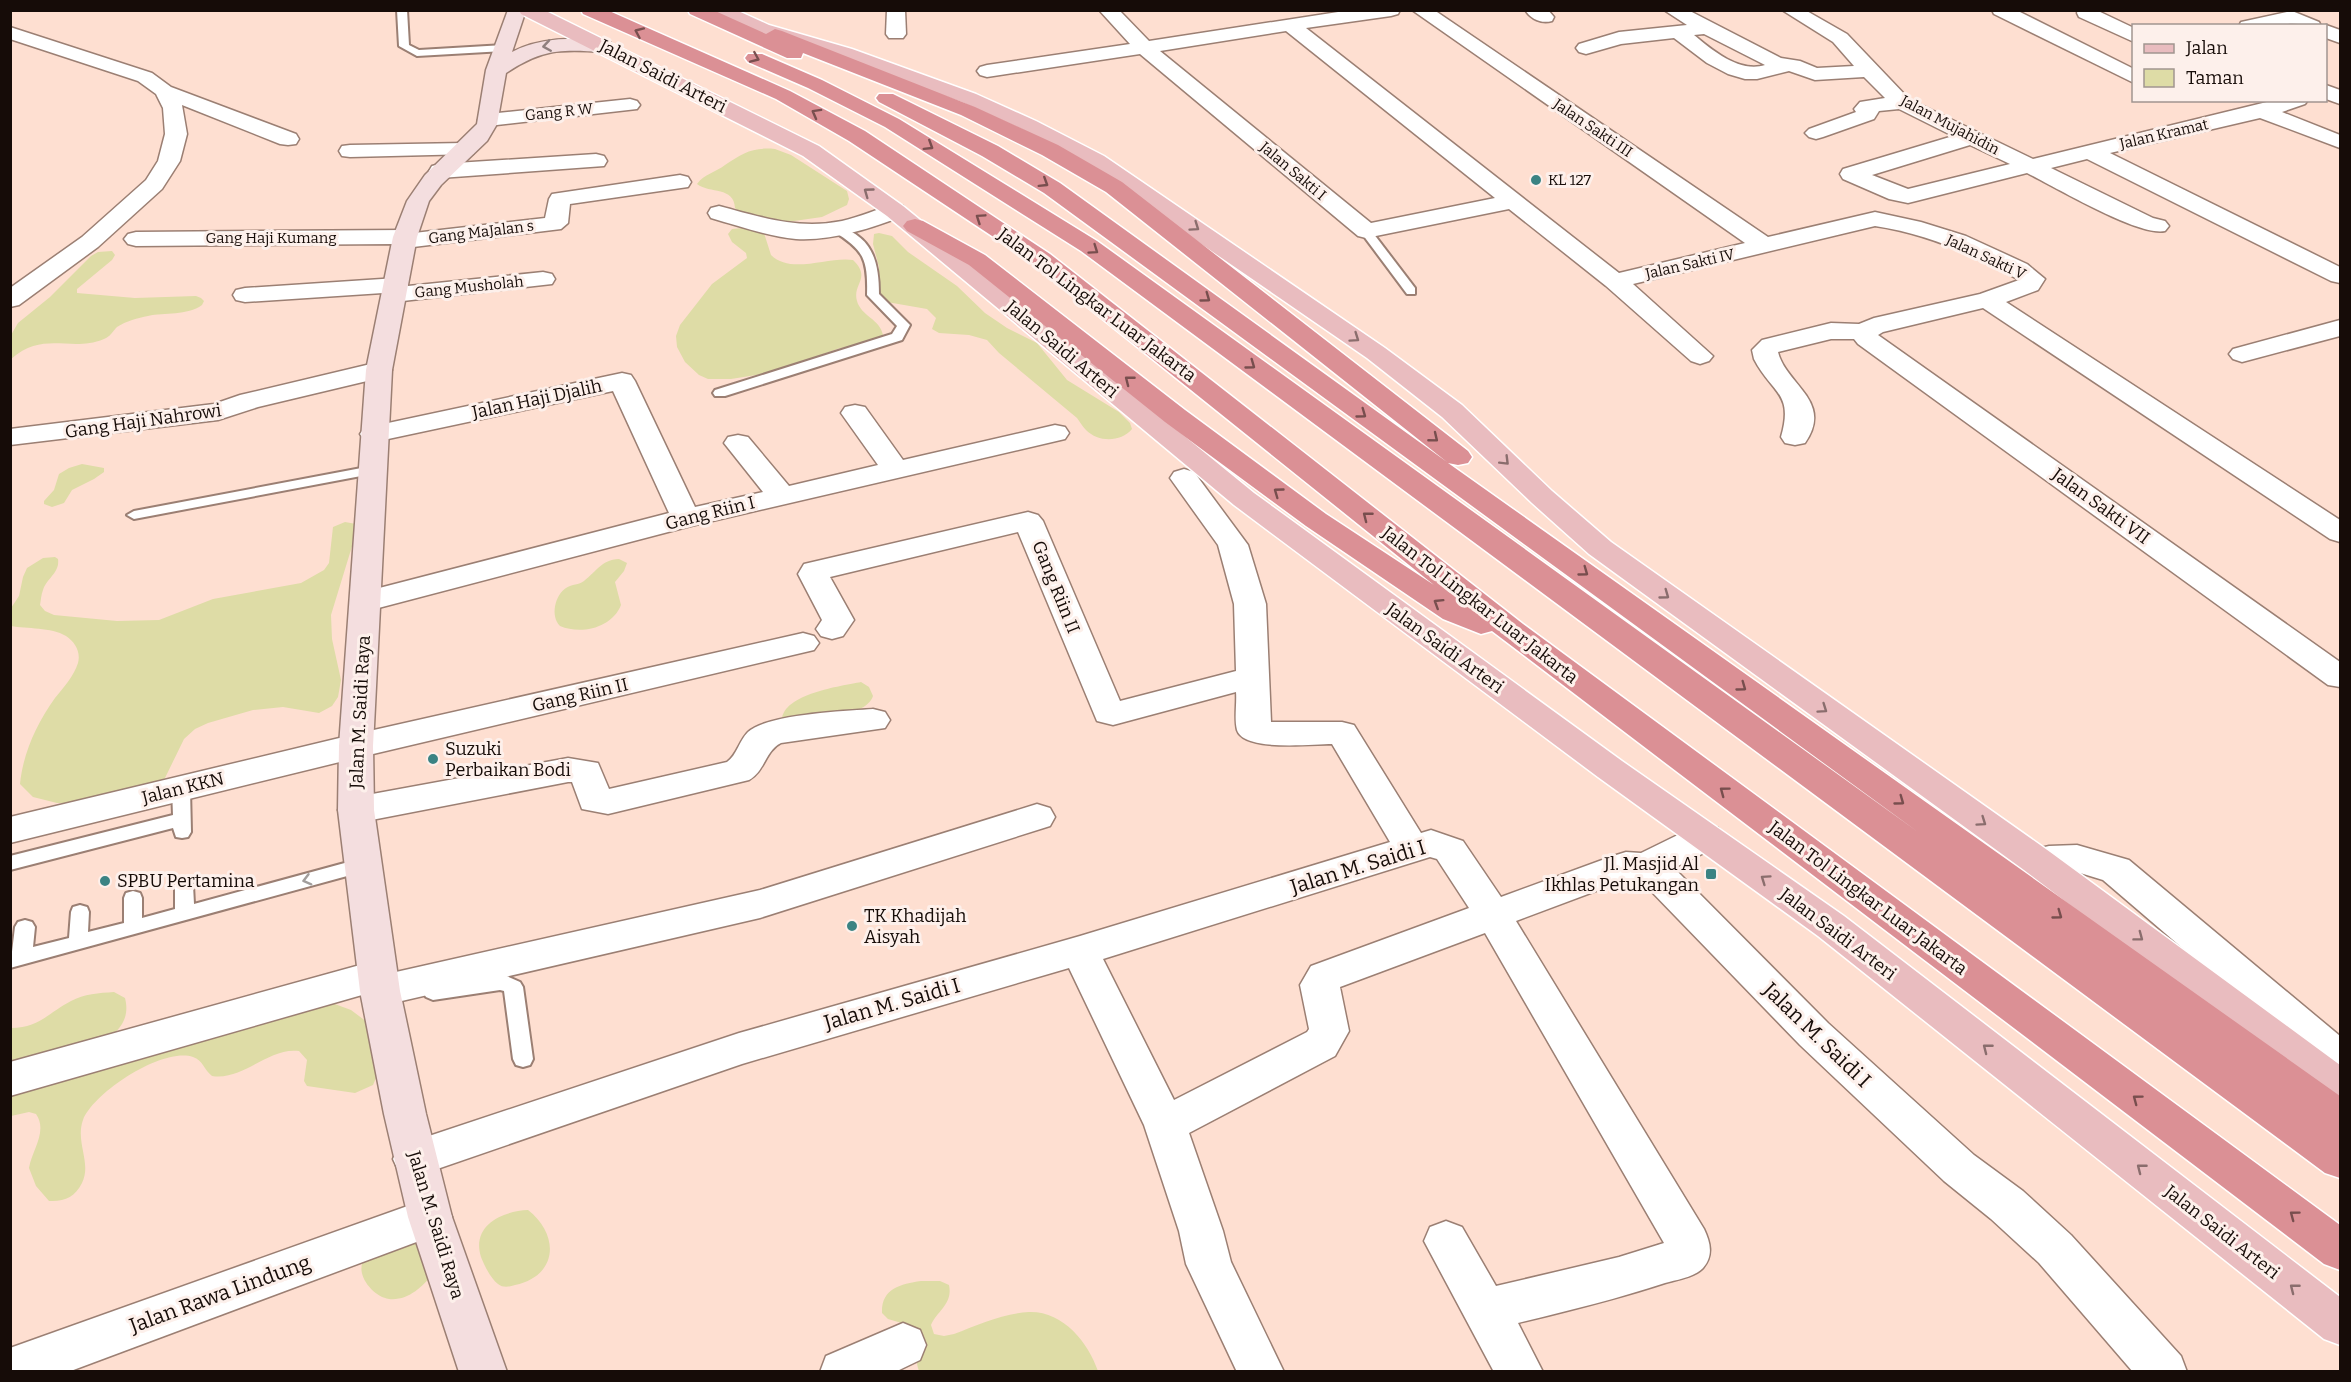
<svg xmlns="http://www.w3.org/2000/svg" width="2351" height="1382" viewBox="0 0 2351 1382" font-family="Bitter,serif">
<rect width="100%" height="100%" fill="#fedfd1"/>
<g fill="#dedca6">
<path d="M 775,149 L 791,155 L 847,191 L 849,199 L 847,205 L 822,217 L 794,221 L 779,222 L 738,211 L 735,208 C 734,186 710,194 697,184 C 704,174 716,172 725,165 C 743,153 752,147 775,149 Z"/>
<path d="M 742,228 L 752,228 L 764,233 L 771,255 C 791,275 829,256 853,260 C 872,278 852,284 857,301 C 861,316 880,319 883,335 L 872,345 L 840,348 L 774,372 L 731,379 L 708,379 L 699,375 L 685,362 L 677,347 L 676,336 L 680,325 L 712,284 L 747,258 L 746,253 L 732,242 L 728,234 L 732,229 Z"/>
<path d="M 879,233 L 892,236 L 908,252 L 957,286 L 985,313 L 1007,328 L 1037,343 L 1067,380 L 1119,412 L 1130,423 L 1132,429 C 1121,442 1099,443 1086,430 C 1083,427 1080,422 1077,418 L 999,353 L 987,340 L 969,335 L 939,333 L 932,329 L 936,318 L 927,309 L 881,301 L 877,297 L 879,267 L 873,244 L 874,234 Z"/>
<path d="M 112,251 L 115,255 L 112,260 L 77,289 L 77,293 L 135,298 L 196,296 L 201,298 L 204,301 L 202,305 C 187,316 165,312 148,316 C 138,318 126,321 117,327 C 113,331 110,337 104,339 C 70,353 45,330 11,359 L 11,335 L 18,323 L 50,297 L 91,256 L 98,252 Z"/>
<polygon points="82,464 104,468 104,472 94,479 72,490 64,503 52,507 44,504 44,501 54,490 59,474 69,468"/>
<path d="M 345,522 L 356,524 L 357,530 L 331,615 L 332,639 L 341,680 L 338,697 L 332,706 L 319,713 L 283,707 L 253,710 L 208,723 L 195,729 L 184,739 L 165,778 L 150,788 L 71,803 L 57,803 L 33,797 L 20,784 C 23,753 37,723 55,698 C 63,688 74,676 78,663 C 81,652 75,642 66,636 C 51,627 27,629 11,626 L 11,608 L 19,596 L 23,577 L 27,568 L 43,558 L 55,557 L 58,559 C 60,573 47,578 43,590 C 41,595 41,600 40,605 L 45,611 L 54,615 L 117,621 L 159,620 L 213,599 L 301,583 L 324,570 L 329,563 L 333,527 Z"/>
<path d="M 619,559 L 627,563 L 624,571 L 615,582 L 621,605 C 612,628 581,635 560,626 C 550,616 555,595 566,588 C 572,584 579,585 584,581 C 597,571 601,560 619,559 Z"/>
<path d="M 861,682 L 869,687 L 873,696 C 865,720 804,718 782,720 C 783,694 841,686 861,682 Z"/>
<path d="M 114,992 L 125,998 C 129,1014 124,1024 113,1035 L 11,1071 L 11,1028 C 39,1028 48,1013 71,1001 C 84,994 99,993 114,992 Z"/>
<path d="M 324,1000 L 351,1010 L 367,1022 L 379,1071 L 373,1085 L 355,1093 L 307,1086 L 304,1081 L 307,1060 L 299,1051 C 268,1047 244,1081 212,1076 C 204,1070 203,1060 193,1057 C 163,1047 94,1092 83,1120 C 75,1142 92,1163 82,1183 C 75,1197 64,1202 49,1201 L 36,1186 L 29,1168 C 32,1150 48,1131 36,1114 L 29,1112 L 11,1116 L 10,1090 Z"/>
<path d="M 528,1210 C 560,1235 558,1276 515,1285 C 509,1287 503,1288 498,1284 C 491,1279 484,1265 481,1257 C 471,1225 503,1211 528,1210 Z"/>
<path d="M 407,1235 L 423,1246 L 433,1274 C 422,1287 408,1301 389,1299 C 373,1297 352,1272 366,1257 C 373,1249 397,1240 407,1235 Z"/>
<path d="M 921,1281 L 940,1281 L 949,1285 C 953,1304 938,1310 931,1325 L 934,1334 L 944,1336 L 954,1334 C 977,1325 1005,1313 1029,1312 C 1063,1311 1088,1342 1098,1371 L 919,1371 C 913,1356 921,1341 915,1327 L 888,1319 L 882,1313 C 881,1289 900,1284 921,1281 Z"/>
</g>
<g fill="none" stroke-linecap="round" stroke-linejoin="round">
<defs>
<g id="lane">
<polygon points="397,10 407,10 409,45 419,50 504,45 509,48 504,51 417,56 399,46"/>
<path d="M 837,226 C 872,236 879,261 879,294 L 910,325 L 902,340 L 725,396 L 715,396 L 713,393 L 715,390 L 892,334 L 897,326 L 867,295 C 868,259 864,250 833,231 L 833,227 Z"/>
<polygon points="1366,228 1370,229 1415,288 1415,294 1407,294 1360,231"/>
<polygon points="372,466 379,470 377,473 134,519 127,515 134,511"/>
<polygon points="181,783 187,785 190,789 191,832 188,837 182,838 176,837 173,828 10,870 10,856 173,815 172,789 175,785"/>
<polygon points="363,858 369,860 372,865 369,870 10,968 15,927 18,922 25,920 32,922 35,927 33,947 69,938 71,912 73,907 80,905 87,907 89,912 88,932 124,923 124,898 126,893 133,891 140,893 142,898 142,918 175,909 175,885 177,880 184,878 191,880 193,885 194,904"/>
<polygon points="502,974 520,982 523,987 533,1059 530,1065 523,1067 516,1065 513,1059 504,991 500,990 433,1000 426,997 423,992 426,987 433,984"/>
</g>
<g id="street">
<polygon points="887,10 905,10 906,34 903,38 889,38 886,34"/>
<path d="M 1099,10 L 1119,10 L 1149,41 L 1351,10 L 1400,10 L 1398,14 L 1391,16 L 1306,28 L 1619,273 L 1745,243 L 1412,10 L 1434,10 L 1768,237 L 1875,212 L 1921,222 L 1966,236 L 2027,264 L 2045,279 L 2038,290 L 2006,302 L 2340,520 L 2340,542 L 2330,539 L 1983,308 L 1883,332 L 1878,335 L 2340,662 L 2340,687 L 2328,685 L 1858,344 L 1854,339 L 1831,339 L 1778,352 C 1786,385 1834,401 1805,443 L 1795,445 L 1785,443 L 1781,437 C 1794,392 1772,394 1754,359 L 1752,350 L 1762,340 L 1831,323 L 1859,324 L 1874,318 L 1980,294 L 2019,280 L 2010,275 C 1968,252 1923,233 1875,226 L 1633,284 L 1713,356 L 1709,361 L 1700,364 L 1691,361 L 1606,286 L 1509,209 L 1366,238 L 1358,236 L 1140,54 L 987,77 L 980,75 L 977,71 L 980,67 L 987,65 L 1130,44 ZM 1286,31 L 1495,198 L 1371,223 L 1160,51 Z"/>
<path d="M 1525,10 L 1548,10 L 1554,17 L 1552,21 C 1541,24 1531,19 1525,10 Z"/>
<path d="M 1664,10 L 1688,10 L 1781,58 L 1800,61 L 1817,68 L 1854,66 L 1833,42 L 1782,10 L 1805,10 L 1847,34 L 1909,99 L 2033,159 L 2275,100 L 2308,100 L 2305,104 L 2282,112 L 2340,135 L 2340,148 L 2260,118 L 2110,153 L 2340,267 L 2340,283 L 2331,281 L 2087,159 L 2051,168 L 2153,218 L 2165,221 L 2169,226 L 2165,231 C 2139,237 2055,187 2027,173 L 1908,203 L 1889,199 L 1843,179 L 1840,174 L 1843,169 L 1953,136 L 1899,109 L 1879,111 L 1874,119 L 1823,137 L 1816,139 L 1809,137 L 1805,133 L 1809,129 L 1856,112 L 1854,109 L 1860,102 L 1885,98 L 1864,77 L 1815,80 L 1789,71 L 1757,79 L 1745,79 L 1728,74 L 1707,63 L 1674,38 L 1621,44 L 1586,54 L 1579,52 L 1576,48 L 1579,44 L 1619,32 L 1687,25 ZM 1704,34 L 1765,65 C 1740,73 1713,51 1694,35 ZM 1970,145 L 2010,164 L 1908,189 L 1872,175 Z"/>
<polygon points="1992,10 2016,10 2134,69 2134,83 1994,14"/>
<polygon points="2078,10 2096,10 2134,28 2134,42 2079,17 2077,13"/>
<path d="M 2292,11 L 2319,22 L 2321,26 C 2310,26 2297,23 2288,24 C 2271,24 2255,26 2239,26 L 2241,22 Z"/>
<polygon points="2326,25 2340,30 2340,43 2326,38"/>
<polygon points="10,27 152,73 171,87 296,134 299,139 296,144 288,145 280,144 182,105 187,134 180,161 162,189 98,247 19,305 10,307 10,288 82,237 146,180 158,161 165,134 163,108 156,94 138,81 10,39"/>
<polygon points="2326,85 2340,90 2340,104 2326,99"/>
<polygon points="630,99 637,101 640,105 637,109 488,126 481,124 478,120 481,116 488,114"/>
<polygon points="465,143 473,144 476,149 473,154 350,157 342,156 339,151 342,146 350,145"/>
<polygon points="596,154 604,156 607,161 604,166 440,178 432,176 429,171 432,166 440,164"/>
<polygon points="680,175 688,177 691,182 688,187 570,204 568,223 561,229 405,248 395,244 136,246 128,244 124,239 128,234 136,232 405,230 414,233 545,218 549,199 552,194"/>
<path d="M 895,204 L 903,206 L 906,211 L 903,216 C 869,229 832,241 796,239 C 767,236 739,226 711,218 L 708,213 L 711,208 L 719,206 C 761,217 798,230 842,221 C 860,217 877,209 895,204 Z"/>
<polygon points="543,272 552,274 555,279 552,284 394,302 385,300 383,293 245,302 236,300 233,295 236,290 245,288 397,278 406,280 408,286"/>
<polygon points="2340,320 2340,336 2242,362 2233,359 2229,354 2233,349"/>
<polygon points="379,362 388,364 392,370 388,376 258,407 218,420 10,445 10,429 214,404 240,395"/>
<polygon points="622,373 631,375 635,381 695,507 763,492 724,443 728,437 738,435 748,437 789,486 878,465 841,413 845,407 855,405 865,407 903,460 1055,425 1065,427 1069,433 1065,439 691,526 367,611 356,608 351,601 356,594 669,513 613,391 374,442 364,440 360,434 364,428 374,426"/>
<path d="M 1184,469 L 1194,472 L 1248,545 L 1266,604 L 1271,722 L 1342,722 L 1354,725 L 1421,833 L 1431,830 L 1463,841 L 1501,897 L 1613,856 L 1626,852 L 1641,853 L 1692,828 L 1705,824 L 1718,828 L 1723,837 L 1718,846 L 1674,868 L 1828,1023 L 1974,1155 L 2023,1191 L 2071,1235 L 2181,1356 L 2187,1372 L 2133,1372 L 2039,1263 L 1991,1219 L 1944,1181 L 1800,1045 L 1649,889 L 1636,879 L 1628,879 L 1516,921 L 1704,1229 C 1710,1242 1714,1255 1703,1268 C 1695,1277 1676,1280 1665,1283 C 1617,1299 1567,1311 1518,1323 L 1543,1372 L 1494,1372 L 1424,1241 L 1430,1227 L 1446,1221 L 1462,1227 L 1496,1286 L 1619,1257 L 1664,1243 L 1485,933 L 1340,987 L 1349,1031 L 1335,1056 L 1189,1133 L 1223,1231 L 1231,1262 L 1284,1372 L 1237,1372 L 1186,1264 L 1179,1231 L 1144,1125 L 1069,968 L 742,1064 L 414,1177 L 399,1172 L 393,1159 L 399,1146 L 414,1141 L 739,1033 L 1080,936 L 1390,842 L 1332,744 C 1312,744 1244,752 1237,730 C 1234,719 1237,703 1236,692 L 1113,725 L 1097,721 L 1018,532 L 830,577 L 854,620 L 843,636 L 832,639 L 821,636 L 816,629 L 822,620 L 798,574 L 804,564 L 1028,512 L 1038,515 L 1043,521 L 1120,701 L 1236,671 L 1234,604 L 1218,545 L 1170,478 L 1174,472 ZM 1430,857 L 1437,859 L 1469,908 L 1311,966 L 1300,985 L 1309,1029 L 1307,1032 L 1174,1100 L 1103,959 Z"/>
<polygon points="803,633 814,636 819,643 814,650 356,758 10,843 10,817 356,734"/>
<path d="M 873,709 L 885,712 L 890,720 L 885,728 L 781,743 C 765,751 765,771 749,780 L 608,814 L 582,809 L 572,782 L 568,782 L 356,823 L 343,819 L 338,810 L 343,801 L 356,797 L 568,758 L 598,763 L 609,789 L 727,762 C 737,755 739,741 748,732 C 767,714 846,711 873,709 Z"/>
<polygon points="1037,804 1050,808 1055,817 1050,826 760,918 380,1006 366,1002 362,995 10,1096 10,1062 378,960 392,964 396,972 760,890"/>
<polygon points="2077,845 2129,860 2340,1036 2340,1075 2326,1071 2103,880 2077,872 2037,874 2024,870 2019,861 2024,852 2049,846"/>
<polygon points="430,1198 446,1203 452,1217 446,1231 68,1372 10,1372 10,1348"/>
<polygon points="903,1323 920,1330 926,1345 920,1360 895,1372 820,1372 826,1356"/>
</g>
<path id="secondary" d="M 508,10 L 526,10 L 512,52 C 541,37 572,38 603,40 L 610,42 L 613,46 L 610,50 L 603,52 C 560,49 542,49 506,73 L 497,124 L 487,141 L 441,185 L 429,201 L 417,237 L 392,370 L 373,746 L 374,810 L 400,991 L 426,1114 L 452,1217 L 507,1372 L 459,1372 L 408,1217 L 384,1114 L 360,991 L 338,810 L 339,746 L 366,370 L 393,237 L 407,201 L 425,175 L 477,124 L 486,70 Z"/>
<g id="primary">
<polygon points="519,10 544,10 819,146 903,206 1254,493 1622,761 1844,916 2340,1297 2340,1345 2324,1339 1818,936 1598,777 1234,505 887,216 803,156 521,14"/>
<polygon points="711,10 736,10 769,25 852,49 976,94 1036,121 1104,156 1385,348 1462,405 1552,491 1611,542 2050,852 2340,1065 2340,1104 2325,1099 2024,870 1589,554 1532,503 1442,417 1367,358 1088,166 1022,129 962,102 838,57 755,33 713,14"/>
</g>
<g id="highway">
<polygon points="581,10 607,10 790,91 865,131 1050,254 1523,624 2340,1225 2340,1270 2324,1264 1492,631 1481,634 1443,619 1306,526 1165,422 969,265 907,231 903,226 907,221 915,219 923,221 985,255 1185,410 1326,514 1434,585 1034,264 849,141 776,99 583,14"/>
<polygon points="688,10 713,10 766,34 775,29 782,31 975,107 1058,145 1122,182 1468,451 1472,457 1468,463 1458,465 1448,463 2340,1096 2340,1178 2325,1173 1081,251 885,127 808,88 748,62 745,58 748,54 762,54 822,80 899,119 1097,241 1918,832 1044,193 982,156 879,102 876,98 879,94 893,94 998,146 1060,183 1447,462 1106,192 1042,155 961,115 803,53 801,58 787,58 690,14"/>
</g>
</defs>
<use href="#lane" stroke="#9b7f73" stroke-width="4"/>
<use href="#street" stroke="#9b7f73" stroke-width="3"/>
<use href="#secondary" stroke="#9b7f73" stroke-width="3"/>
<use href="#primary" stroke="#fff" stroke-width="3"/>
<use href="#highway" stroke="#fff" stroke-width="3"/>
<use href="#lane" fill="#fff" fill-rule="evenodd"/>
<use href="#street" fill="#fff" fill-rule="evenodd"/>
<use href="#secondary" fill="#f4dedf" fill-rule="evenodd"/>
<use href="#primary" fill="#e9bcbf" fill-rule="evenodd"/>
<use href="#highway" fill="#db9095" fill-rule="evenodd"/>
</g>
<defs><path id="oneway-chevron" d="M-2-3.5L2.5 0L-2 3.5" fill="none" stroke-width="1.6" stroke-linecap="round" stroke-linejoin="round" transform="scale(1.5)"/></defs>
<g stroke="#784e4e">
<use href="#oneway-chevron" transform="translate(639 32) rotate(-156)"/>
<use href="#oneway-chevron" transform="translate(755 58) rotate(23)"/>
<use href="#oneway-chevron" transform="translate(816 113) rotate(-151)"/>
<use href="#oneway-chevron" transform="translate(929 146) rotate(32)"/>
<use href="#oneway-chevron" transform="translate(1044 183) rotate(32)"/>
<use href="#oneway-chevron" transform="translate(980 218) rotate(-146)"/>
<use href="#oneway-chevron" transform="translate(1094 250) rotate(35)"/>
<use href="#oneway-chevron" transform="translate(1206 298) rotate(36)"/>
<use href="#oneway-chevron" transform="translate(1251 365) rotate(36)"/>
<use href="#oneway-chevron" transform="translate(1129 380) rotate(-142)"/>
<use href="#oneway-chevron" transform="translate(1362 414) rotate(36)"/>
<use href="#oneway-chevron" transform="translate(1434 438) rotate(39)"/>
<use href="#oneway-chevron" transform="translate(1278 492) rotate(-144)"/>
<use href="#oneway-chevron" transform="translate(1367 516) rotate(-142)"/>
<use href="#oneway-chevron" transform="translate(1584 572) rotate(36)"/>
<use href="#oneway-chevron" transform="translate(1438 603) rotate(-148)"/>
<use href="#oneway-chevron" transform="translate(1742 687) rotate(36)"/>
<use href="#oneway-chevron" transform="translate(1724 791) rotate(-143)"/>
<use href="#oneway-chevron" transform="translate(1900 801) rotate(36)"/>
<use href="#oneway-chevron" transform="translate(2058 915) rotate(36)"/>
<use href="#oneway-chevron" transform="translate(2137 1099) rotate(-143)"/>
<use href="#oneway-chevron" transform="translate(2294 1215) rotate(-143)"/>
</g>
<use stroke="#90807e" href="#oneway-chevron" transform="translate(547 46) rotate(171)"/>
<g stroke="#8a6d6d">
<use href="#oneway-chevron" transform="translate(868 192) rotate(-144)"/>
<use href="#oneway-chevron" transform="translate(1195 227) rotate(35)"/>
<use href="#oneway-chevron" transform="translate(1355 338) rotate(35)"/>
<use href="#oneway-chevron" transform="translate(1505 461) rotate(45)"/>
<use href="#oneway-chevron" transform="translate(1665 595) rotate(36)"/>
<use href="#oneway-chevron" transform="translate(1823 709) rotate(35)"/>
<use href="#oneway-chevron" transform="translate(1982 822) rotate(35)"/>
<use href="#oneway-chevron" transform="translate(1765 879) rotate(-145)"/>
<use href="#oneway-chevron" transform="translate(2139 937) rotate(37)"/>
<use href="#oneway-chevron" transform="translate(1987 1048) rotate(-142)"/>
<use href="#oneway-chevron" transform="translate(2141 1168) rotate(-142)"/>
<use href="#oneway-chevron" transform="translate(2294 1288) rotate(-142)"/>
</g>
<use stroke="#a29e9c" href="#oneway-chevron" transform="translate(307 880) rotate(165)"/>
<g fill="#3b8383" stroke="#fdf0eb" stroke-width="2">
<circle cx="1536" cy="180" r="6"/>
<circle cx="433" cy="759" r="6"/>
<rect x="1705" y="868" width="12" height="12" rx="3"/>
<circle cx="105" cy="881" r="6"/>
<circle cx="852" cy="926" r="6"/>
</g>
<g text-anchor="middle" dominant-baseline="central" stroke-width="6" stroke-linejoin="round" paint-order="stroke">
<g font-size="15" fill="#160c08" stroke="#fdf0eb">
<text transform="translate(559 112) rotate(-6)">Gang R W</text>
<text transform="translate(1950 125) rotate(28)">Jalan Mujahidin</text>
<text transform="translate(1593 128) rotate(34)">Jalan Sakti III</text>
<text transform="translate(2164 134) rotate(-13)">Jalan Kramat</text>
<text transform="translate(1293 171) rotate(40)">Jalan Sakti I</text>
<text transform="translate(481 232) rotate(-7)">Gang MaJalan s</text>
<text x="271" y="238">Gang Haji Kumang</text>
<text transform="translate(1986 257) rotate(25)">Jalan Sakti V</text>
<text transform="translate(1690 264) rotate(-13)">Jalan Sakti IV</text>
<text transform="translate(469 287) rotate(-6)">Gang Musholah</text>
</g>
<g font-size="15" fill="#160c08" stroke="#fdf0eb" text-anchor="start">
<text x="1548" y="180">KL 127</text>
</g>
<g font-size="18" fill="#160c08" stroke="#fdf0eb">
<text transform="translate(663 76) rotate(27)">Jalan Saidi Arteri</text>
<text transform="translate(1097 305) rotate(37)">Jalan Tol Lingkar Luar Jakarta</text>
<text transform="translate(1062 349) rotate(40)">Jalan Saidi Arteri</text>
<text transform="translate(537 399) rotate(-12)">Jalan Haji Djalih</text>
<text transform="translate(143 421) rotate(-8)">Gang Haji Nahrowi</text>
<text transform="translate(2101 506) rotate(36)">Jalan Sakti VII</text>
<text transform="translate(710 513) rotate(-14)">Gang Riin I</text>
<text transform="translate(1056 587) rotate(68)">Gang Riin II</text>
<text transform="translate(1480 605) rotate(38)">Jalan Tol Lingkar Luar Jakarta</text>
<text transform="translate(1445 648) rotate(36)">Jalan Saidi Arteri</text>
<text transform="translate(580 695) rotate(-13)">Gang Riin II</text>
<text transform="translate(360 712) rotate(-87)">Jalan M. Saidi Raya</text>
<text transform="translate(183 788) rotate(-14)">Jalan KKN</text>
<text transform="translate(1868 898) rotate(37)">Jalan Tol Lingkar Luar Jakarta</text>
<text transform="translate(1838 934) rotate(37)">Jalan Saidi Arteri</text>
<text transform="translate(436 1225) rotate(73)">Jalan M. Saidi Raya</text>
<text transform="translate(2222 1232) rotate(38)">Jalan Saidi Arteri</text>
</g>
<g font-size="18" fill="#160c08" stroke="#fdf0eb" text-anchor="start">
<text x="445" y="749">Suzuki<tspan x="445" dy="21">Perbaikan Bodi</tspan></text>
<text x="1699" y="864" text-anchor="end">Jl. Masjid Al<tspan x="1699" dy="21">Ikhlas Petukangan</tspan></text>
<text x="117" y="881">SPBU Pertamina</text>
<text x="864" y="916">TK Khadijah<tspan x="864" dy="21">Aisyah</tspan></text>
</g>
<g font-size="21" fill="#160c08" stroke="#fdf0eb">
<text transform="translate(1358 867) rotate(-17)">Jalan M. Saidi I</text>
<text transform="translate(892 1004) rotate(-16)">Jalan M. Saidi I</text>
<text transform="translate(1817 1035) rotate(44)">Jalan M. Saidi I</text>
<text transform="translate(220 1294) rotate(-20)">Jalan Rawa Lindung</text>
</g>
</g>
<rect width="2351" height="1382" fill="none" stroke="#160c08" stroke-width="24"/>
<rect x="2132" y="24" width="195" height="78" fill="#fdf0eb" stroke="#a19590" stroke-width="1.5"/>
<rect x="2144" y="44" width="30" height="9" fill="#e9bcbf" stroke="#a19590" stroke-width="1.5"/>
<text x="2186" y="54" font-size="18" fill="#160c08">Jalan</text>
<rect x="2144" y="69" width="30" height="18" fill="#dedca6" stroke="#a19590" stroke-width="1.5"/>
<text x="2186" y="84" font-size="18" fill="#160c08">Taman</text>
</svg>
